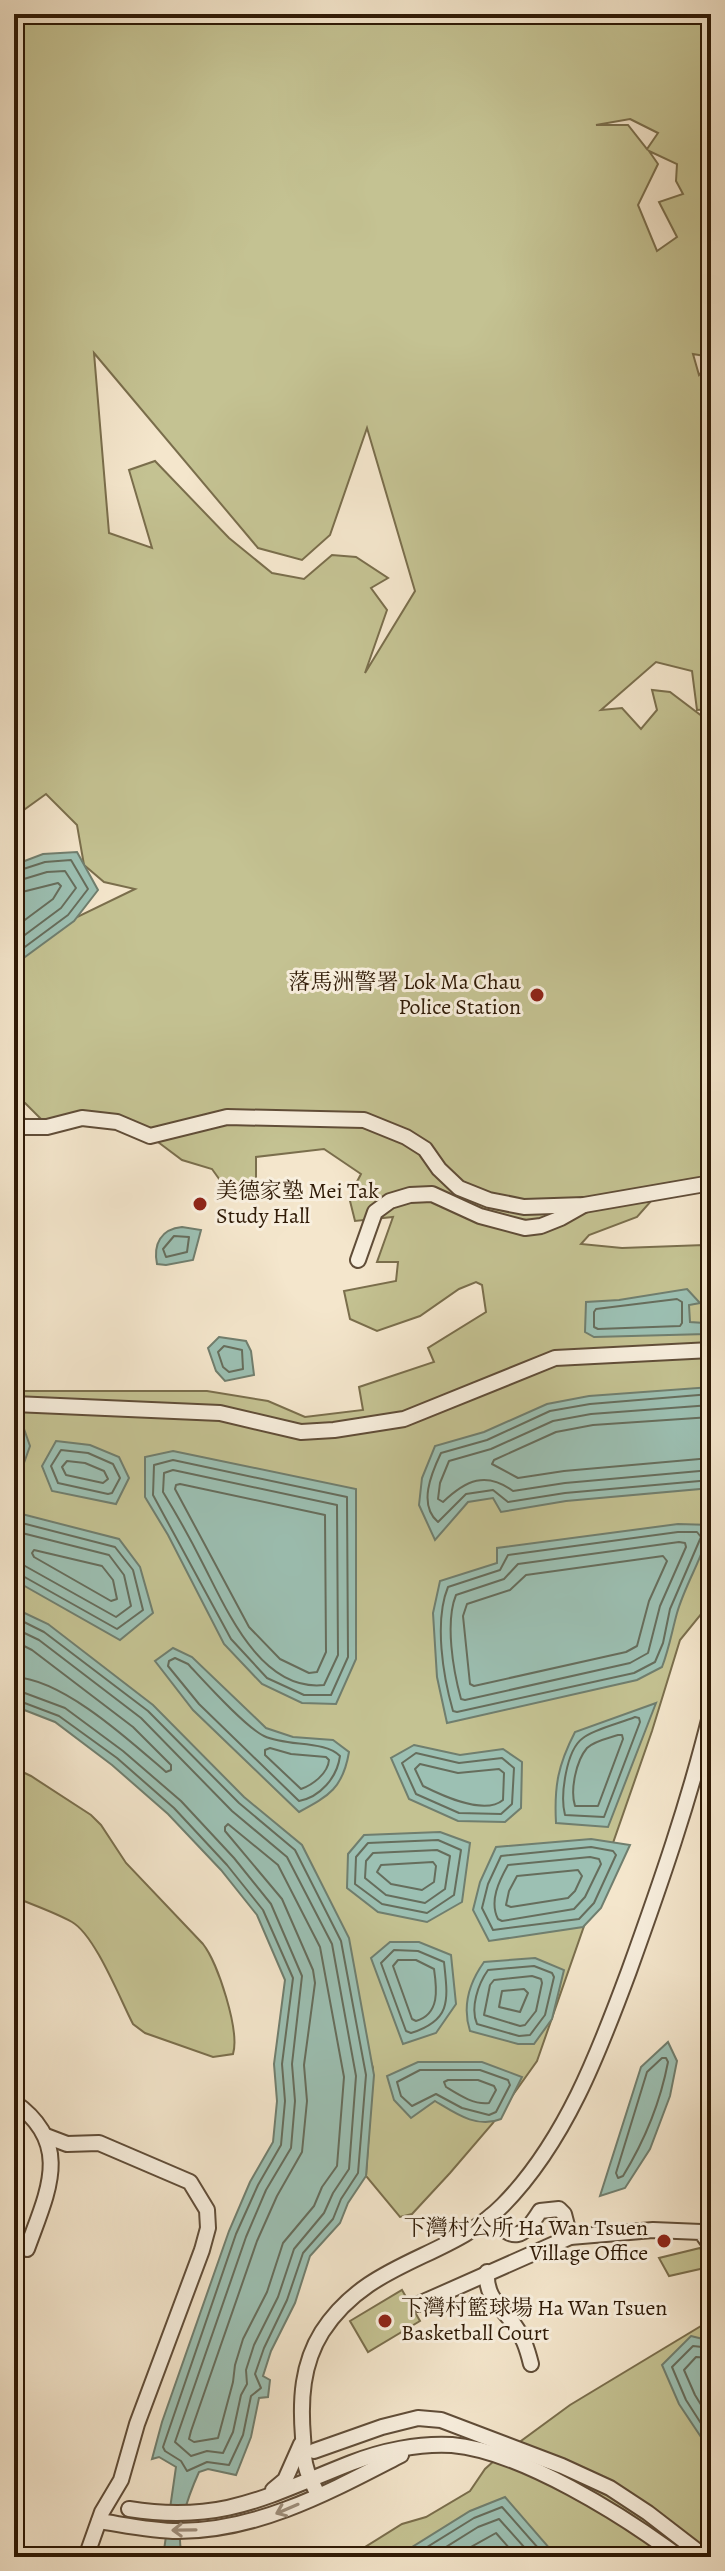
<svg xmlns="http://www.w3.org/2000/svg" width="725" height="2571" viewBox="0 0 725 2571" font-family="Alegreya,'Noto Serif SC',serif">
<rect width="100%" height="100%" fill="#f4e6cc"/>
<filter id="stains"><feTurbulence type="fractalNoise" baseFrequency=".0025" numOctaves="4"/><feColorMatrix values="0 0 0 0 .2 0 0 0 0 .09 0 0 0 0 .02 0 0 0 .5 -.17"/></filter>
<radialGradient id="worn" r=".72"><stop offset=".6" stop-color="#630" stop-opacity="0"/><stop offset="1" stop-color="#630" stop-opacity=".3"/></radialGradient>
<g fill="#c4c292" stroke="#7a6e4c" stroke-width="2" fill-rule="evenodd">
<path d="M 14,14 L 711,14 L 711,357 L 693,354 L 699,375 L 711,362 L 711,709 L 697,710 L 692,671 L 656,662 L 601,710 L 622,708 L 641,729 L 657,710 L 652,690 L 670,692 L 711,723 L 711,1185 L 659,1192 L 637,1217 L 589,1235 L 581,1244 L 622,1248 L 704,1245 L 711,1264 L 711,1602 L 680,1640 L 652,1731 L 537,2061 L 493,2123 L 450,2173 L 412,2214 L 400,2217 L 366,2176 L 373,2068 L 294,1839 L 14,1610 L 14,1391 L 207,1391 L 268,1401 L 305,1417 L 363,1410 L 359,1387 L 434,1362 L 428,1348 L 486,1312 L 482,1285 L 476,1282 L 459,1289 L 420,1316 L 377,1331 L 350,1319 L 344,1291 L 396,1281 L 398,1262 L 377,1262 L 393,1217 L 355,1221 L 349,1197 L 361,1174 L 324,1149 L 256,1157 L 256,1183 L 232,1197 L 212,1169 L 182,1160 L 150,1136 L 113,1117 L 42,1120 L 25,1103 L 14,1102 L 14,964 L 77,917 L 135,889 L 104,882 L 84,865 L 77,825 L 46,794 L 14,817 ZM 630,119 L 658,133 L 647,149 L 628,125 L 596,125 ZM 649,151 L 677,164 L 676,181 L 683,194 L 659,202 L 677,237 L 657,251 L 638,205 L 658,164 ZM 94,353 L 258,548 L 302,560 L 330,535 L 367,428 L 415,591 L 365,673 L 387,610 L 371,588 L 388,578 L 356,557 L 332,555 L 304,579 L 272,573 L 229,538 L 155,461 L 129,470 L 152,548 L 109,533 Z"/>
<path d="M 14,1768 L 31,1776 L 91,1815 L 101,1825 L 126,1863 L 203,1944 C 218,1963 240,2031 233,2054 L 213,2057 L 145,2033 L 133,2024 C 120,1999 95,1935 72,1922 C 54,1912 33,1905 14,1897 Z"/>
<polygon points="700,2248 709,2267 669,2276 659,2258"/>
<polygon points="402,2290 420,2321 368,2352 350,2321"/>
<polygon points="711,2320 711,2557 349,2557 402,2524 426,2517 470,2491 485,2469 495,2460 570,2405"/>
</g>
<g fill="#9cc0b3" stroke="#707e6e" stroke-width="2">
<polygon points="77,852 98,890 74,921 14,965 14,865 43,854"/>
<path d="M 182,1227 L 201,1230 L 193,1260 L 166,1265 L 157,1264 C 153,1244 161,1229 182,1227 Z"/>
<polygon points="687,1289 700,1303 689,1305 690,1322 704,1323 706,1334 594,1337 585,1332 586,1302 619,1300"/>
<polygon points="219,1337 246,1341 251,1351 254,1375 225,1381 216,1371 208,1348"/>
<polygon points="711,1387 711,1488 566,1501 501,1512 493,1498 468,1502 435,1540 419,1505 422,1478 435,1446 484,1432 547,1404 589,1396"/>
<polygon points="14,1425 24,1429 30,1446 19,1477 14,1478"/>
<polygon points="56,1441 90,1445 119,1457 129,1478 116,1504 52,1491 42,1466"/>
<polygon points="173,1451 356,1489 356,1659 336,1704 302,1703 262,1684 224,1644 168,1535 145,1497 145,1457"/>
<polygon points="14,1512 119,1539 140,1567 153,1613 120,1640 14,1580"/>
<path d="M 678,1524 L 711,1525 C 704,1556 686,1582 677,1613 C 672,1631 669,1649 662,1667 L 637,1680 L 447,1723 L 437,1677 L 433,1613 L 440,1581 L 497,1563 L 497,1548 Z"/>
<path d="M 14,1608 L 48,1624 L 153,1705 L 244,1797 L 302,1845 L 349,1938 L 374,2075 L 366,2176 L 348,2203 L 340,2223 L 310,2256 L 295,2303 L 271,2351 L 263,2376 L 270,2380 L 268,2397 L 259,2398 L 251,2437 L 236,2475 L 208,2469 L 199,2472 C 190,2492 172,2537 184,2557 L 163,2557 L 176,2467 L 159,2457 L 152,2459 L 162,2422 L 229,2231 L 250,2182 L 273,2142 L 277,2101 L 274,2064 L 285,1980 L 257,1915 L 221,1870 L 168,1814 L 112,1765 L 55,1722 L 14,1706 Z"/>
<path d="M 173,1648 L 192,1657 L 266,1728 L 293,1737 L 333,1740 L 349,1752 C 343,1788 329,1796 299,1812 L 193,1710 L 155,1661 Z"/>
<path d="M 656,1703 L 608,1827 L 556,1823 C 554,1786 558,1765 575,1732 Z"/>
<polygon points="414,1745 460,1755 503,1749 522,1762 521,1808 505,1822 458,1821 409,1799 391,1758"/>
<polygon points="440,1832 470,1843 462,1902 427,1922 378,1912 347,1888 348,1854 364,1835"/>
<polygon points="591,1839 630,1845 601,1908 583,1927 489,1941 473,1910 480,1882 496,1847"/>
<polygon points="390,1942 419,1942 451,1955 456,2004 436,2033 403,2044 371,1958"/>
<path d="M 535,1958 L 564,1970 L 552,2019 L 534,2044 L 518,2044 L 470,2031 C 462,2006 469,1983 484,1962 Z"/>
<polygon points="668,2042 677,2061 670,2096 650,2149 625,2188 600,2196 641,2067"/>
<path d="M 418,2062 L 482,2062 L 522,2077 L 501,2119 C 477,2129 455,2113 435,2101 L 411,2118 L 394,2100 L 387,2076 Z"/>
<polygon points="691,2336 711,2341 711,2452 679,2404 662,2365"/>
<polygon points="505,2497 557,2557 396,2557 470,2511"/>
</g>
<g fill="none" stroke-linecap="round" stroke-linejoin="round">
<g stroke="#666d5c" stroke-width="2">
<polyline points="14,872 45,862 71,860 88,889 68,915 14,955"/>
<polyline points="14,882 47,872 65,871 76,888 61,908 14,943"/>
<polyline points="14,894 58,883 61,886 53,899 14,928"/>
<polygon points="174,1236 189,1237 187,1252 166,1257 163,1249"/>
<polygon points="677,1299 682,1302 682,1323 680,1326 598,1329 594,1327 594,1312 596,1309"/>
<polygon points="224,1346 242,1350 243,1369 229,1372 223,1367 218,1352"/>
<path d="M 711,1394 L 590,1404 L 550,1411 L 487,1440 L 441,1453 C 431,1474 418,1505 438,1522 L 466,1494 L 493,1490 L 508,1502 L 565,1493 L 711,1480"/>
<path d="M 711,1405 L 591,1414 L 553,1421 L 491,1449 L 449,1461 L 440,1483 L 438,1499 L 443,1502 C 466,1480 486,1471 513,1491 L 565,1483 L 711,1470"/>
<polyline points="711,1417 593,1425 556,1432 494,1460 492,1464 518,1478 564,1471 711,1458"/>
<polygon points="61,1450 88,1453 113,1464 120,1478 112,1493 108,1494 58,1483 51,1466"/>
<polygon points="173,1460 347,1497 348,1657 331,1695 304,1695 267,1678 231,1639 153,1495 154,1465"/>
<polygon points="67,1461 85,1463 104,1471 108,1479 103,1483 66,1475 62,1467"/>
<path d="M 173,1470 L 337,1505 L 338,1655 L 324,1685 C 260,1692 226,1608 202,1562 C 190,1538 177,1515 163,1492 L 164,1473 Z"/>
<polygon points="180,1484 325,1515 326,1652 317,1672 309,1673 280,1659 249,1627 175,1489 176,1485"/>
<polyline points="14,1521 115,1547 133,1570 143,1610 117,1629 21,1575 14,1574"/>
<polyline points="14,1531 109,1555 124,1575 131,1606 116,1617 25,1566 14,1564"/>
<path d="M 678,1532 L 697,1532 L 701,1537 L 670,1609 L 663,1643 L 655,1662 L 634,1673 L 457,1712 L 453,1711 C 443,1676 434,1621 448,1587 L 500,1570 L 508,1555 Z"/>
<path d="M 679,1542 L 685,1543 L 686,1547 L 660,1606 L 648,1653 L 630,1663 L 465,1700 L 461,1699 C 453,1670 445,1622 456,1595 L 504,1579 L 518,1564 Z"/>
<polygon points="34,1550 102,1566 113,1580 117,1599 111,1601 34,1557 32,1553"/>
<polygon points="663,1556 667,1561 649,1601 637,1646 626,1652 474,1686 470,1684 463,1616 467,1604 510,1590 526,1575"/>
<polyline points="14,1617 44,1632 148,1711 239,1803 295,1850 341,1941 366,2075 358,2173 341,2199 333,2219 303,2253 287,2300 264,2348 255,2374 261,2388 251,2396 243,2435 229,2465 207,2462 187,2471 181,2461 165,2451 163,2447 236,2234 258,2185 281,2145 285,2101 282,2064 293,1978 263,1910 227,1865 174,1808 117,1758 59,1716 14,1699"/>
<polyline points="14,1628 39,1640 141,1718 232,1811 287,1857 332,1944 356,2076 349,2169 333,2193 324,2213 294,2249 278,2297 254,2345 246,2370 247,2384 241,2395 233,2432 223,2453 207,2451 191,2456 175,2442 246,2237 266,2190 291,2148 295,2101 292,2064 302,1976 271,1904 234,1858 181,1801 123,1751 65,1708 14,1689"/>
<path d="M 14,1641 L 32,1650 L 133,1727 L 171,1765 L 171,1770 L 166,1772 C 129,1740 63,1679 14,1677"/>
<path d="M 175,1658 L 188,1664 C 204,1681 245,1727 264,1736 C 287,1747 324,1740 340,1756 C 337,1778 320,1797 299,1801 L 199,1704 L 168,1666 L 169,1661 Z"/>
<path d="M 635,1717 L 639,1718 L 640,1722 L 604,1817 L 565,1815 C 560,1796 566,1750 583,1738 C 594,1729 621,1723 635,1717 Z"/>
<path d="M 618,1735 L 622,1735 L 623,1739 L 598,1806 L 575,1806 C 570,1790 576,1761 587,1748 C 594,1741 609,1738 618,1735 Z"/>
<path d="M 270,1748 L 291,1754 L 326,1757 L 329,1760 C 328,1773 313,1785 301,1789 L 265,1755 L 265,1750 Z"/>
<polygon points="416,1753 459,1763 502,1758 514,1768 512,1804 501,1814 459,1813 416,1794 402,1763"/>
<path d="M 420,1764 L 458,1773 L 499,1769 L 504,1773 L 503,1800 C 484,1816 441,1795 423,1786 L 415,1769 Z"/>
<polygon points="228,1824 278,1865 320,1947 344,2077 337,2166 322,2187 314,2206 283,2243 267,2292 243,2339 235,2365 233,2382 218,2438 194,2442 189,2439 191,2431 257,2241 277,2196 302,2152 307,2101 304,2065 315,1983 313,1970 282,1899 225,1831 225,1827"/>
<polygon points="438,1840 461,1850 454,1895 427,1913 382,1904 355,1884 356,1857 368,1843"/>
<polygon points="591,1847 613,1851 616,1855 594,1903 579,1919 493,1930 482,1908 488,1884 501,1856"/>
<polygon points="437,1850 450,1856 445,1889 425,1903 386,1895 365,1878 366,1861 373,1853"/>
<path d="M 590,1857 L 599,1859 L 601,1864 L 585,1897 L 574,1909 L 502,1921 L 498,1919 C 489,1901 499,1881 508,1865 Z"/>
<polygon points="433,1862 436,1866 434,1882 422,1890 391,1884 377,1872 381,1865"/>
<polygon points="578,1870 582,1876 575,1891 568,1898 511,1907 506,1905 509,1891 517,1876"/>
<path d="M 394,1950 L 418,1951 L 444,1962 C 448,2000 452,2020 411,2033 L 406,2031 L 381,1963 Z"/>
<path d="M 398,1960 L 416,1960 L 434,1969 C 437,1989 440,2014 416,2021 L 412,2019 L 393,1966 Z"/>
<path d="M 534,1966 L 552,1973 L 554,1977 L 545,2015 L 530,2035 L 519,2036 L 477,2024 C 470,2008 478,1984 488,1970 Z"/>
<polygon points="532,1976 541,1979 542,1983 536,2011 525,2025 520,2026 484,2015 490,1985 494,1980"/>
<polygon points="524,1989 528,1993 520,2012 499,2007 502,1991"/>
<path d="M 662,2058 L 666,2058 L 668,2062 C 660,2104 645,2140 623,2176 L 618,2178 L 616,2173 L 647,2072 Z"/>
<polygon points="420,2070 480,2070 508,2080 510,2085 496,2112 489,2115 462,2108 436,2094 412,2106 401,2096 397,2082"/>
<path d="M 448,2080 L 478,2080 L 494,2086 L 496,2090 L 489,2103 C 474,2105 459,2095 446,2087 L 444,2082 Z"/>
<polyline points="711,2348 693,2346 672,2367 686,2400 711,2439"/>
<polyline points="711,2358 696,2357 684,2370 695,2395 711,2421"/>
<polyline points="411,2557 474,2518 502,2507 546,2557"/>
<polyline points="430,2557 478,2527 499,2519 533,2557"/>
<polyline points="453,2557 496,2533 517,2557"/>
</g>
<defs>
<g id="minor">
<polyline points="14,1121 23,1127 47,1127 82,1118 117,1122 150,1136 227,1117 364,1120 406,1137 425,1149 439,1169 459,1188 489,1200 524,1207 584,1205 711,1183"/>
<polyline points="358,1260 375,1212 390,1201 410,1195 432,1194 480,1216 525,1228 541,1226 561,1218 584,1205"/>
<polyline points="14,1404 220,1413 301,1432 334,1430 404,1419 555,1358 711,1350"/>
<path d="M 14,2102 C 74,2144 47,2193 27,2249"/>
<polyline points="46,2136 67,2144 99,2143 190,2182 207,2210 208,2228 202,2250 137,2424 121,2480 102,2512 86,2557"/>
<path d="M 491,2216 C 513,2244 523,2238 540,2211 L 559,2209 L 564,2214 L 570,2237"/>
<path d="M 487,2272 C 485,2296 500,2306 513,2323 C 523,2336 527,2348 531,2364"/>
<polyline points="419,2304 570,2237 653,2230 701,2232 711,2246"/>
<polyline points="314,2451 382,2427 418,2418 441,2420 562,2466 610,2488 648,2513 705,2557"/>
<polyline points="273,2490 285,2480 301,2444"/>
<path d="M 318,2495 C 314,2486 308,2476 306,2467 C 303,2458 304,2447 303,2437 C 300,2400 302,2364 322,2332 C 369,2259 449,2260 503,2205 C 565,2142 599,2052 629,1971 C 660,1885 689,1802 711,1712"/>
<path d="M 129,2509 C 222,2524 267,2496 351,2463 C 381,2451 419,2443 452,2445 C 521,2451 624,2516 679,2557"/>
<path d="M 99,2521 C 125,2525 152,2531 178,2531 C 259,2531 331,2491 401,2455"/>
</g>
</defs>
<use href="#minor" stroke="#604d38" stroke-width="18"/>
<use href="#minor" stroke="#f8efde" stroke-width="14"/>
</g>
<defs><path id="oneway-shaft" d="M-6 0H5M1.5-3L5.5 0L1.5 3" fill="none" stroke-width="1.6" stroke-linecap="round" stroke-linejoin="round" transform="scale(2)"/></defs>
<g stroke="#9e8f7d">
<use href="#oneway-shaft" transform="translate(287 2509) rotate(157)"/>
<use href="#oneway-shaft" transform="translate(184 2530) rotate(179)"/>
</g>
<g fill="#8f2418" stroke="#f8efde" stroke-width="3">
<circle cx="537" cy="995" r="8"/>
<circle cx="200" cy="1204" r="8"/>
<circle cx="664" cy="2241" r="8"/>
<circle cx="385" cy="2321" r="8"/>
</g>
<g text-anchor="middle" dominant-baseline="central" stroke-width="6" stroke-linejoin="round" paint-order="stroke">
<g font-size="22" fill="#2f1a06" stroke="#f8efde" text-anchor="end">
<text x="521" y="982">落馬洲警署 Lok Ma Chau<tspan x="521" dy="25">Police Station</tspan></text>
<text x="216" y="1191" text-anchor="start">美德家塾 Mei Tak<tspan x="216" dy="25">Study Hall</tspan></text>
<text x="648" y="2228">下灣村公所 Ha Wan Tsuen<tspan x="648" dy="25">Village Office</tspan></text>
<text x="401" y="2308" text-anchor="start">下灣村籃球場 Ha Wan Tsuen<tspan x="401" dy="25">Basketball Court</tspan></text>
</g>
</g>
<rect width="725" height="2571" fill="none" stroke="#f4e6cc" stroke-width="48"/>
<rect x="16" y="16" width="693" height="2539" fill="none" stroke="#2f1a06" stroke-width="4"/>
<rect x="24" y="24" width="677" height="2523" fill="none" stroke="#2f1a06" stroke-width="2"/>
<rect width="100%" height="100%" filter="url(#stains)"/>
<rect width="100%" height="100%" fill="url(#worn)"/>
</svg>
